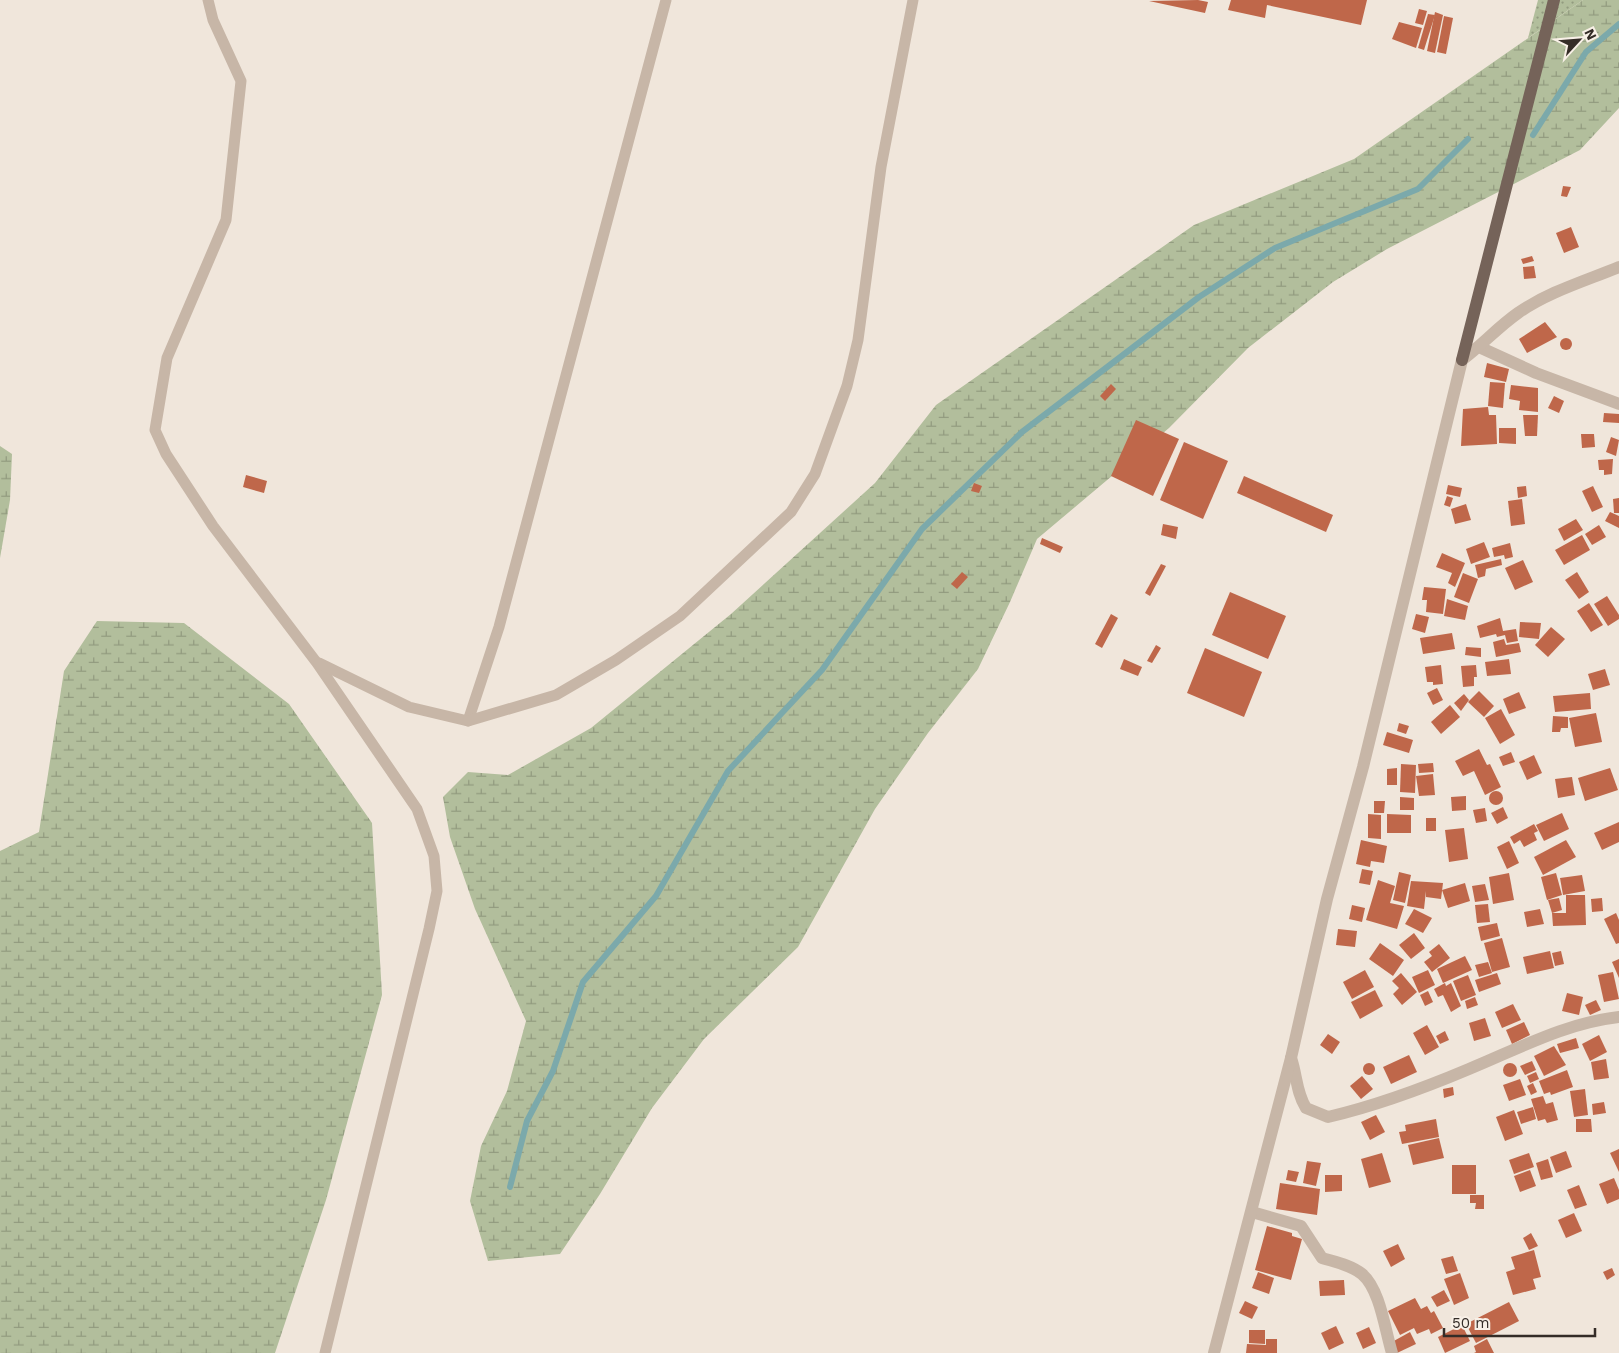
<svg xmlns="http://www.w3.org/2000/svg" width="1619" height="1353" viewBox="0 0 1619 1353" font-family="'Work Sans',sans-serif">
<defs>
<pattern id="grass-dots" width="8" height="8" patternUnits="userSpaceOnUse" patternTransform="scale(1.25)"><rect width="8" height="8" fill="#b2be9c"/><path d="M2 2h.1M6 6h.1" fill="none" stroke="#929b7f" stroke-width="1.8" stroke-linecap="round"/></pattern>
<pattern id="wetland-marsh" width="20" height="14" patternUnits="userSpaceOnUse" patternTransform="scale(1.25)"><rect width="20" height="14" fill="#b2be9c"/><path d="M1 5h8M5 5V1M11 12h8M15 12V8" fill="none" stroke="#929b7f"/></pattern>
</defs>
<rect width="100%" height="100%" fill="#f0e6db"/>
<polygon fill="url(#grass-dots)" points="1538,0 1583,0 1528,38"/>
<g fill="url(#wetland-marsh)">
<polygon points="1583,0 1619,0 1619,108 1580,150 1387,249 1333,282 1248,348 1169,428 1037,539 1010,602 978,669 928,733 875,809 798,947 704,1039 652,1108 600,1194 560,1254 488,1261 470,1201 481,1146 507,1091 526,1021 475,909 450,837 443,797 468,772 508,775 591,728 731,614 875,483 936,405 1194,225 1354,159"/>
<polygon points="0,446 12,454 10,500 0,558"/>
<polygon points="97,621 184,623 289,704 372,823 382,995 326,1200 275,1353 0,1353 0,851 39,832 64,671"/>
</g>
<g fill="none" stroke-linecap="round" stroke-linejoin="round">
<g stroke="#7ba9ab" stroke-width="6">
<polyline points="1533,135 1586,52 1619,24"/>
<polyline points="510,1187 527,1121 553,1071 583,982 656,896 728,771 822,670 922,529 1022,432 1199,297 1275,248 1418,189 1468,139"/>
</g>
</g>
<g fill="#bf674a">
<polygon points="1198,0 1208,2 1205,13 1149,1"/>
<polygon points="1231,0 1367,0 1361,25 1267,5 1265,18 1228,10"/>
<polygon points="1419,9 1427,11 1423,25 1415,23"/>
<polygon points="1435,12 1443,15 1435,53 1427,51"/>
<polygon points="1428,14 1435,15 1424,50 1418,48"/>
<polygon points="1444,16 1453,18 1446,54 1437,52"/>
<polygon points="1399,22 1422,28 1416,48 1392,39"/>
<polygon points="1563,186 1571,187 1567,197 1561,196"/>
<polygon points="1571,227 1579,247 1564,253 1556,233"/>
<polygon points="1532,256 1534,261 1523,264 1521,259"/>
<polygon points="1534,266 1536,278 1524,279 1523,267"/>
<polygon points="1545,322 1557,337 1527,353 1519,339"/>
<circle cx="1566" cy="344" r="6"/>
<polygon points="1487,363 1509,369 1506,382 1484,377"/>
<polygon points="1490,382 1505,383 1503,408 1488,406"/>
<polygon points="1111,384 1116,389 1105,401 1100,396"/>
<polygon points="1511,385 1538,388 1538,412 1519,410 1520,401 1509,399"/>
<polygon points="1554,396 1564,401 1559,413 1548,408"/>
<polygon points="1488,407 1489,415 1496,415 1497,444 1461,446 1463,409"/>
<polygon points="1604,413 1619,414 1619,423 1603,422"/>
<polygon points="1523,415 1538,415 1537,436 1525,436"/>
<polygon points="1136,420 1179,439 1153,496 1111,476"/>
<polygon points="1499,428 1516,428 1516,444 1499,443"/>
<polygon points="1581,434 1594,434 1595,447 1582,448"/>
<polygon points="1611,437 1619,440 1616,456 1606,452"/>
<polygon points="1184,442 1228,461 1203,519 1160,500"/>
<polygon points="1613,459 1612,474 1604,475 1604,470 1599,470 1598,460"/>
<polygon points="246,475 267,481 264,493 243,487"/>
<polygon points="1244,476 1333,515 1326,532 1237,493"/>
<polygon points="974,483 982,486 979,493 971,491"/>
<polygon points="1448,485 1462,488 1460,497 1446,494"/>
<polygon points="1526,486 1527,496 1518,498 1517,487"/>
<polygon points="1593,486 1603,507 1592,512 1582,491"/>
<polygon points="1447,496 1453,498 1450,507 1444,505"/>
<polygon points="1619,498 1619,513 1614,513 1613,499"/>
<polygon points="1522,499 1525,524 1511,526 1508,501"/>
<polygon points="1466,504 1471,520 1455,524 1451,509"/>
<polygon points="1610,512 1619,516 1619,528 1605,521"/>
<polygon points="1576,519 1583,530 1564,541 1558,529"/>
<polygon points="1163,524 1178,527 1176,539 1161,535"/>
<polygon points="1599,525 1606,537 1592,545 1585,534"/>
<polygon points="1582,535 1590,550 1564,565 1555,550"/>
<polygon points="1042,538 1063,547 1060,553 1040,544"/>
<polygon points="1484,542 1490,557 1471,564 1466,549"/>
<polygon points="1510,543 1513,557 1505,559 1504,555 1494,557 1492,548"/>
<polygon points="1442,553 1465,563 1455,587 1448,583 1452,573 1436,567"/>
<polygon points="1501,559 1502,565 1486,569 1485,576 1478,578 1475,565"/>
<polygon points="1523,560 1533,582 1515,590 1505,568"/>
<polygon points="1161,564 1166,566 1150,596 1145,593"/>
<polygon points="962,572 968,577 957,589 951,584"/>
<polygon points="1577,572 1589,592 1579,599 1565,580"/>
<polygon points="1463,573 1478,579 1469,603 1454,597"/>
<polygon points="1424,587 1446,589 1443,614 1426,612 1427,600 1422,600"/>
<polygon points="1230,592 1286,616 1268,659 1212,635"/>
<polygon points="1607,596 1619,615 1619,619 1608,626 1594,604"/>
<polygon points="1447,599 1468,606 1465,620 1444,616"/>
<polygon points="1589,603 1603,625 1591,632 1577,611"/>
<polygon points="1111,614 1118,618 1102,648 1095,644"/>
<polygon points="1416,614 1429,617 1425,633 1412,629"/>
<polygon points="1500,618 1503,631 1516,629 1518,641 1507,643 1505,635 1497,637 1496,634 1480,638 1477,626"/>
<polygon points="1520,622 1541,623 1539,639 1519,637"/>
<polygon points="1551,627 1565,639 1548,657 1535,645"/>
<polygon points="1452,633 1455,649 1423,654 1420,638"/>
<polygon points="1504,639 1506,645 1519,643 1521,652 1496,657 1493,642"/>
<polygon points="1156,645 1161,648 1152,663 1147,661"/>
<polygon points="1466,647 1481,648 1481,657 1465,655"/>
<polygon points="1205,648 1262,672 1244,717 1187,693"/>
<polygon points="1124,659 1142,667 1138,676 1120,669"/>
<polygon points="1509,659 1511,674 1487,676 1485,662"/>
<polygon points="1441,665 1443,684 1433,685 1433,682 1427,682 1425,667"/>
<polygon points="1476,665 1477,677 1474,677 1474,686 1463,687 1461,666"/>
<polygon points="1605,669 1610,685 1593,690 1588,674"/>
<polygon points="1437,688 1443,700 1433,705 1427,693"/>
<polygon points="1479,691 1494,706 1484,717 1468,702"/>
<polygon points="1519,692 1526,708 1509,714 1503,699"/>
<polygon points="1590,693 1591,709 1555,712 1553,696"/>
<polygon points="1464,694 1469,700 1461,711 1454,703"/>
<polygon points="1450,705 1460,717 1441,734 1431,722"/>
<polygon points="1501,709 1515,735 1500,744 1485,718"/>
<polygon points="1596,713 1602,742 1575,747 1569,718"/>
<polygon points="1553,716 1568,717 1568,728 1561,728 1560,732 1552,732"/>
<polygon points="1399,723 1409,726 1406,734 1397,731"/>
<polygon points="1387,732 1413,740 1409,753 1383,745"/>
<polygon points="1479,749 1487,765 1490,764 1501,787 1485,795 1474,771 1463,776 1455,761"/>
<polygon points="1511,752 1515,762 1503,766 1499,757"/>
<polygon points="1534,755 1542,773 1527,780 1519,762"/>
<polygon points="1433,763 1434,772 1419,773 1418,764"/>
<polygon points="1401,764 1416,765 1415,793 1400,792"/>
<polygon points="1397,768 1397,785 1387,785 1387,769"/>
<polygon points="1610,768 1618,790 1585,801 1578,778"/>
<polygon points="1433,774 1435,795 1419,796 1416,776"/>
<polygon points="1572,777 1575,795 1558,798 1555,779"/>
<circle cx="1496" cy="798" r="7"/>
<polygon points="1466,796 1466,810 1452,811 1451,797"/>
<polygon points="1400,797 1414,798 1414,810 1400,810"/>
<polygon points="1374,801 1385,801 1384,813 1374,813"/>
<polygon points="1503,807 1508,818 1497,824 1491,813"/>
<polygon points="1485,808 1487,821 1476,823 1473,810"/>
<polygon points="1562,813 1569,829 1544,841 1536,825"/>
<polygon points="1368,814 1381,815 1381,839 1368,838"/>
<polygon points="1387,814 1411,815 1411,833 1387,833"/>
<rect x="1426" y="818" width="10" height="13"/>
<polygon points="1619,822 1619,842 1602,850 1594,833"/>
<polygon points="1534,824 1538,831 1534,833 1537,840 1524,847 1520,840 1514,844 1510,837"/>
<polygon points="1464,828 1468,859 1449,862 1445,830"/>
<polygon points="1361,840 1387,846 1384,863 1371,861 1370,867 1356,864"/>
<polygon points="1566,840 1576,857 1543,875 1534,857"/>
<polygon points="1509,841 1519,863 1507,869 1497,847"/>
<polygon points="1362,869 1373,871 1370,885 1359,883"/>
<polygon points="1399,872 1411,875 1405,903 1393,900"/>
<polygon points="1509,873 1514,900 1493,904 1489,877"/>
<polygon points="1556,873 1562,895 1547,900 1541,877"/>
<polygon points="1582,875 1585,891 1563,895 1560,878"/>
<polygon points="1378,880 1395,886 1390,903 1404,906 1397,929 1366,920"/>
<polygon points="1411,881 1443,883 1441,899 1426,897 1426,891 1424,909 1407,906"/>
<polygon points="1465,883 1470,901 1448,908 1442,890"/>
<polygon points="1485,884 1489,900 1475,902 1472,886"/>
<polygon points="1566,895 1585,895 1586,925 1553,926 1552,913 1566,913"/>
<polygon points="1559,898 1562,910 1552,913 1548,900"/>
<polygon points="1602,898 1603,911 1592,912 1591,899"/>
<polygon points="1488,904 1490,922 1477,923 1475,905"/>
<polygon points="1352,905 1365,908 1362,922 1349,919"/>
<polygon points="1414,909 1432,918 1423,933 1405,924"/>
<polygon points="1540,909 1544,924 1527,927 1524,912"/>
<polygon points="1616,913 1619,920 1619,943 1616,944 1604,919"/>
<polygon points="1497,923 1500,936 1481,941 1478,927"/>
<polygon points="1338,929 1357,931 1355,947 1336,945"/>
<polygon points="1414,933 1425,948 1411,959 1399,945"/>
<polygon points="1502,938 1510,967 1492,972 1484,943"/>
<polygon points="1380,943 1404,960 1393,976 1369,959"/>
<polygon points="1439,944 1450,958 1432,972 1424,962 1432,956 1429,952"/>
<polygon points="1550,951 1554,968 1527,974 1523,957"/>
<polygon points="1561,951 1564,964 1555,966 1552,953"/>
<polygon points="1465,956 1472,970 1443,983 1437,969"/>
<polygon points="1619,959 1619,978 1612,962"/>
<polygon points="1488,962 1492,973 1479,977 1475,965"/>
<polygon points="1365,970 1374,987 1352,999 1343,982"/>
<polygon points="1428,970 1435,985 1419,993 1412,977"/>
<polygon points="1613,972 1619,999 1604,1002 1598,975"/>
<polygon points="1401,973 1417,992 1402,1005 1393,994 1399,988 1392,981"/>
<polygon points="1497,973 1501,984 1479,992 1475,980"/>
<polygon points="1468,975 1476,995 1461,1001 1453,981"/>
<polygon points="1445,983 1446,986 1451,983 1461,1006 1451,1012 1443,995 1438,997 1434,989"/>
<polygon points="1375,990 1383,1006 1360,1019 1351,1002"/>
<polygon points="1428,991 1433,1002 1425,1006 1420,995"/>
<polygon points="1567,993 1583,997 1579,1015 1562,1011"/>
<polygon points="1475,997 1478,1005 1467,1009 1465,1001"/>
<polygon points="1596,1000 1601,1010 1590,1015 1585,1005"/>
<polygon points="1513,1004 1521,1020 1502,1028 1495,1012"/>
<polygon points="1485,1018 1491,1036 1474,1041 1469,1023"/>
<polygon points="1524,1022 1530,1035 1512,1044 1506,1030"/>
<polygon points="1427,1025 1439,1047 1425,1055 1413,1033"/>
<polygon points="1445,1031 1449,1040 1440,1044 1436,1036"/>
<polygon points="1328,1034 1340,1042 1332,1054 1320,1045"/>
<polygon points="1599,1035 1607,1052 1590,1061 1582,1044"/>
<polygon points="1576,1038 1579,1048 1560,1053 1557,1044"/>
<polygon points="1554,1046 1566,1065 1544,1076 1534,1056"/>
<polygon points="1409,1055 1417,1072 1391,1084 1383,1067"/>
<polygon points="1606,1059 1609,1078 1594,1080 1591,1062"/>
<polygon points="1532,1061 1536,1070 1525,1075 1520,1066"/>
<circle cx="1369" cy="1069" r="6"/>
<circle cx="1510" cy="1070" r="7"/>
<polygon points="1567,1070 1573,1087 1551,1095 1550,1092 1544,1094 1539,1081"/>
<polygon points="1536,1072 1539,1079 1530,1083 1527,1076"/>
<polygon points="1362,1076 1373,1089 1361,1099 1350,1086"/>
<polygon points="1520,1079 1526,1095 1509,1101 1503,1085"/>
<polygon points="1533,1083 1537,1092 1531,1095 1527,1086"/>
<polygon points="1453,1087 1454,1095 1444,1098 1443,1089"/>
<polygon points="1585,1089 1588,1115 1574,1117 1570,1091"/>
<polygon points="1543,1096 1546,1104 1553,1102 1558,1120 1547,1123 1545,1119 1538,1121 1531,1099"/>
<polygon points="1604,1102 1606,1113 1593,1115 1592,1104"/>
<polygon points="1533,1107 1536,1119 1521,1124 1517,1112"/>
<polygon points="1514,1110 1523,1134 1505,1141 1496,1117"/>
<polygon points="1376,1115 1385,1132 1370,1140 1361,1122"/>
<polygon points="1436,1119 1439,1137 1402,1144 1399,1132 1406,1131 1405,1125"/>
<polygon points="1576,1119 1591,1119 1592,1132 1576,1132"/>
<polygon points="1439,1138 1444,1158 1413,1165 1408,1145"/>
<polygon points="1619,1149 1619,1172 1610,1153"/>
<polygon points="1566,1151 1572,1167 1556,1173 1550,1157"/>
<polygon points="1382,1153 1391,1182 1369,1188 1361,1159"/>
<polygon points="1529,1153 1534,1167 1514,1174 1509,1160"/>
<polygon points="1548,1159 1553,1177 1541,1180 1536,1163"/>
<polygon points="1307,1161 1321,1163 1316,1186 1303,1183"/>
<rect x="1452" y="1165" width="24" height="29"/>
<polygon points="1288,1170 1299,1172 1296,1182 1286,1180"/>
<polygon points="1530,1170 1536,1186 1520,1192 1514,1176"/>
<polygon points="1325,1175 1342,1175 1342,1191 1325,1192"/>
<polygon points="1614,1178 1619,1190 1619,1199 1607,1204 1599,1184"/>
<polygon points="1280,1183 1320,1189 1317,1215 1276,1209"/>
<polygon points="1579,1185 1587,1205 1575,1209 1567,1190"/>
<polygon points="1470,1195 1484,1195 1484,1209 1475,1209 1476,1203 1470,1203"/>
<polygon points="1574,1213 1582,1231 1566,1238 1558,1220"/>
<polygon points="1267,1226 1292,1233 1292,1236 1302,1239 1291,1280 1255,1270"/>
<polygon points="1531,1233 1538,1246 1529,1250 1523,1238"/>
<polygon points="1398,1244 1405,1259 1391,1267 1383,1251"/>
<polygon points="1534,1250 1541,1277 1533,1279 1536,1289 1513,1295 1506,1272 1515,1269 1511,1257"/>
<polygon points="1453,1256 1458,1271 1446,1274 1441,1259"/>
<polygon points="1612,1268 1615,1275 1607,1280 1603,1272"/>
<polygon points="1258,1272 1274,1278 1269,1294 1252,1288"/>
<polygon points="1460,1273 1469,1298 1454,1305 1444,1279"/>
<polygon points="1344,1280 1345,1295 1320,1296 1319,1281"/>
<polygon points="1444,1290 1450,1301 1437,1307 1431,1297"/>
<polygon points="1415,1298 1421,1309 1427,1306 1431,1313 1434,1311 1443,1328 1431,1334 1429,1329 1417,1334 1414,1328 1400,1335 1388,1311"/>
<polygon points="1245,1301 1258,1307 1252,1319 1239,1313"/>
<polygon points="1509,1302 1519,1321 1476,1343 1466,1324"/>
<polygon points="1462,1325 1470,1341 1445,1353 1438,1337"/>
<polygon points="1336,1326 1344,1343 1329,1350 1321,1333"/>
<polygon points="1369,1327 1376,1343 1363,1349 1356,1333"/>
<polygon points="1249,1330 1265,1330 1265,1344 1249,1343"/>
<polygon points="1410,1332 1416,1344 1397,1353 1392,1342"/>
<polygon points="1266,1339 1277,1339 1277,1353 1246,1353 1247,1344 1266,1345"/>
<polygon points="1487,1339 1494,1353 1474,1353 1476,1352 1474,1346"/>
</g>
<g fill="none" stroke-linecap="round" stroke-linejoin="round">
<g stroke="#c7b6a7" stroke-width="11">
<polyline points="208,0 213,20 241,81 226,220 167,358 155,430 166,454 213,526 317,663 417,809 434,856 437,891 429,929 325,1353"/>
<polyline points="319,663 409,707 468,721 499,627 666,0"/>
<polyline points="468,721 556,695 616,660 680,616 791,512 815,474 847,386 858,340 881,167 913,0"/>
</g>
<g stroke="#c7b6a7" stroke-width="12">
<polyline points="1479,347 1536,373 1619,404"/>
<path d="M 1291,1058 C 1297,1075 1296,1092 1306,1108 L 1328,1117 C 1375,1106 1424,1088 1469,1069 C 1518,1049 1565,1023 1619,1017"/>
<path d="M 1252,1212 L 1301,1226 L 1322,1258 C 1335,1262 1351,1265 1362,1274 C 1380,1289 1385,1330 1392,1353"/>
<path d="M 1214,1353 L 1291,1058 L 1327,899 L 1363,767 L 1462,360 C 1482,345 1498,327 1518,313 C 1548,292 1585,281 1619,267"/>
</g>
<polyline stroke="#756359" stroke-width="12" points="1462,360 1554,0"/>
</g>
<g transform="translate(1579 40) rotate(64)" stroke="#f8f0e7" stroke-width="4" paint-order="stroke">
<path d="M0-4L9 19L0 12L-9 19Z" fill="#342c27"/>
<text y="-8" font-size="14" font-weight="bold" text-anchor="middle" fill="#342c27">N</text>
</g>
<path d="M1444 1328v8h151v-8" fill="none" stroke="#342c27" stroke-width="2.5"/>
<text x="1452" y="1328" font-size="15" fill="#342c27" stroke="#f8f0e7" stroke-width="4" paint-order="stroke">50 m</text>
</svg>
